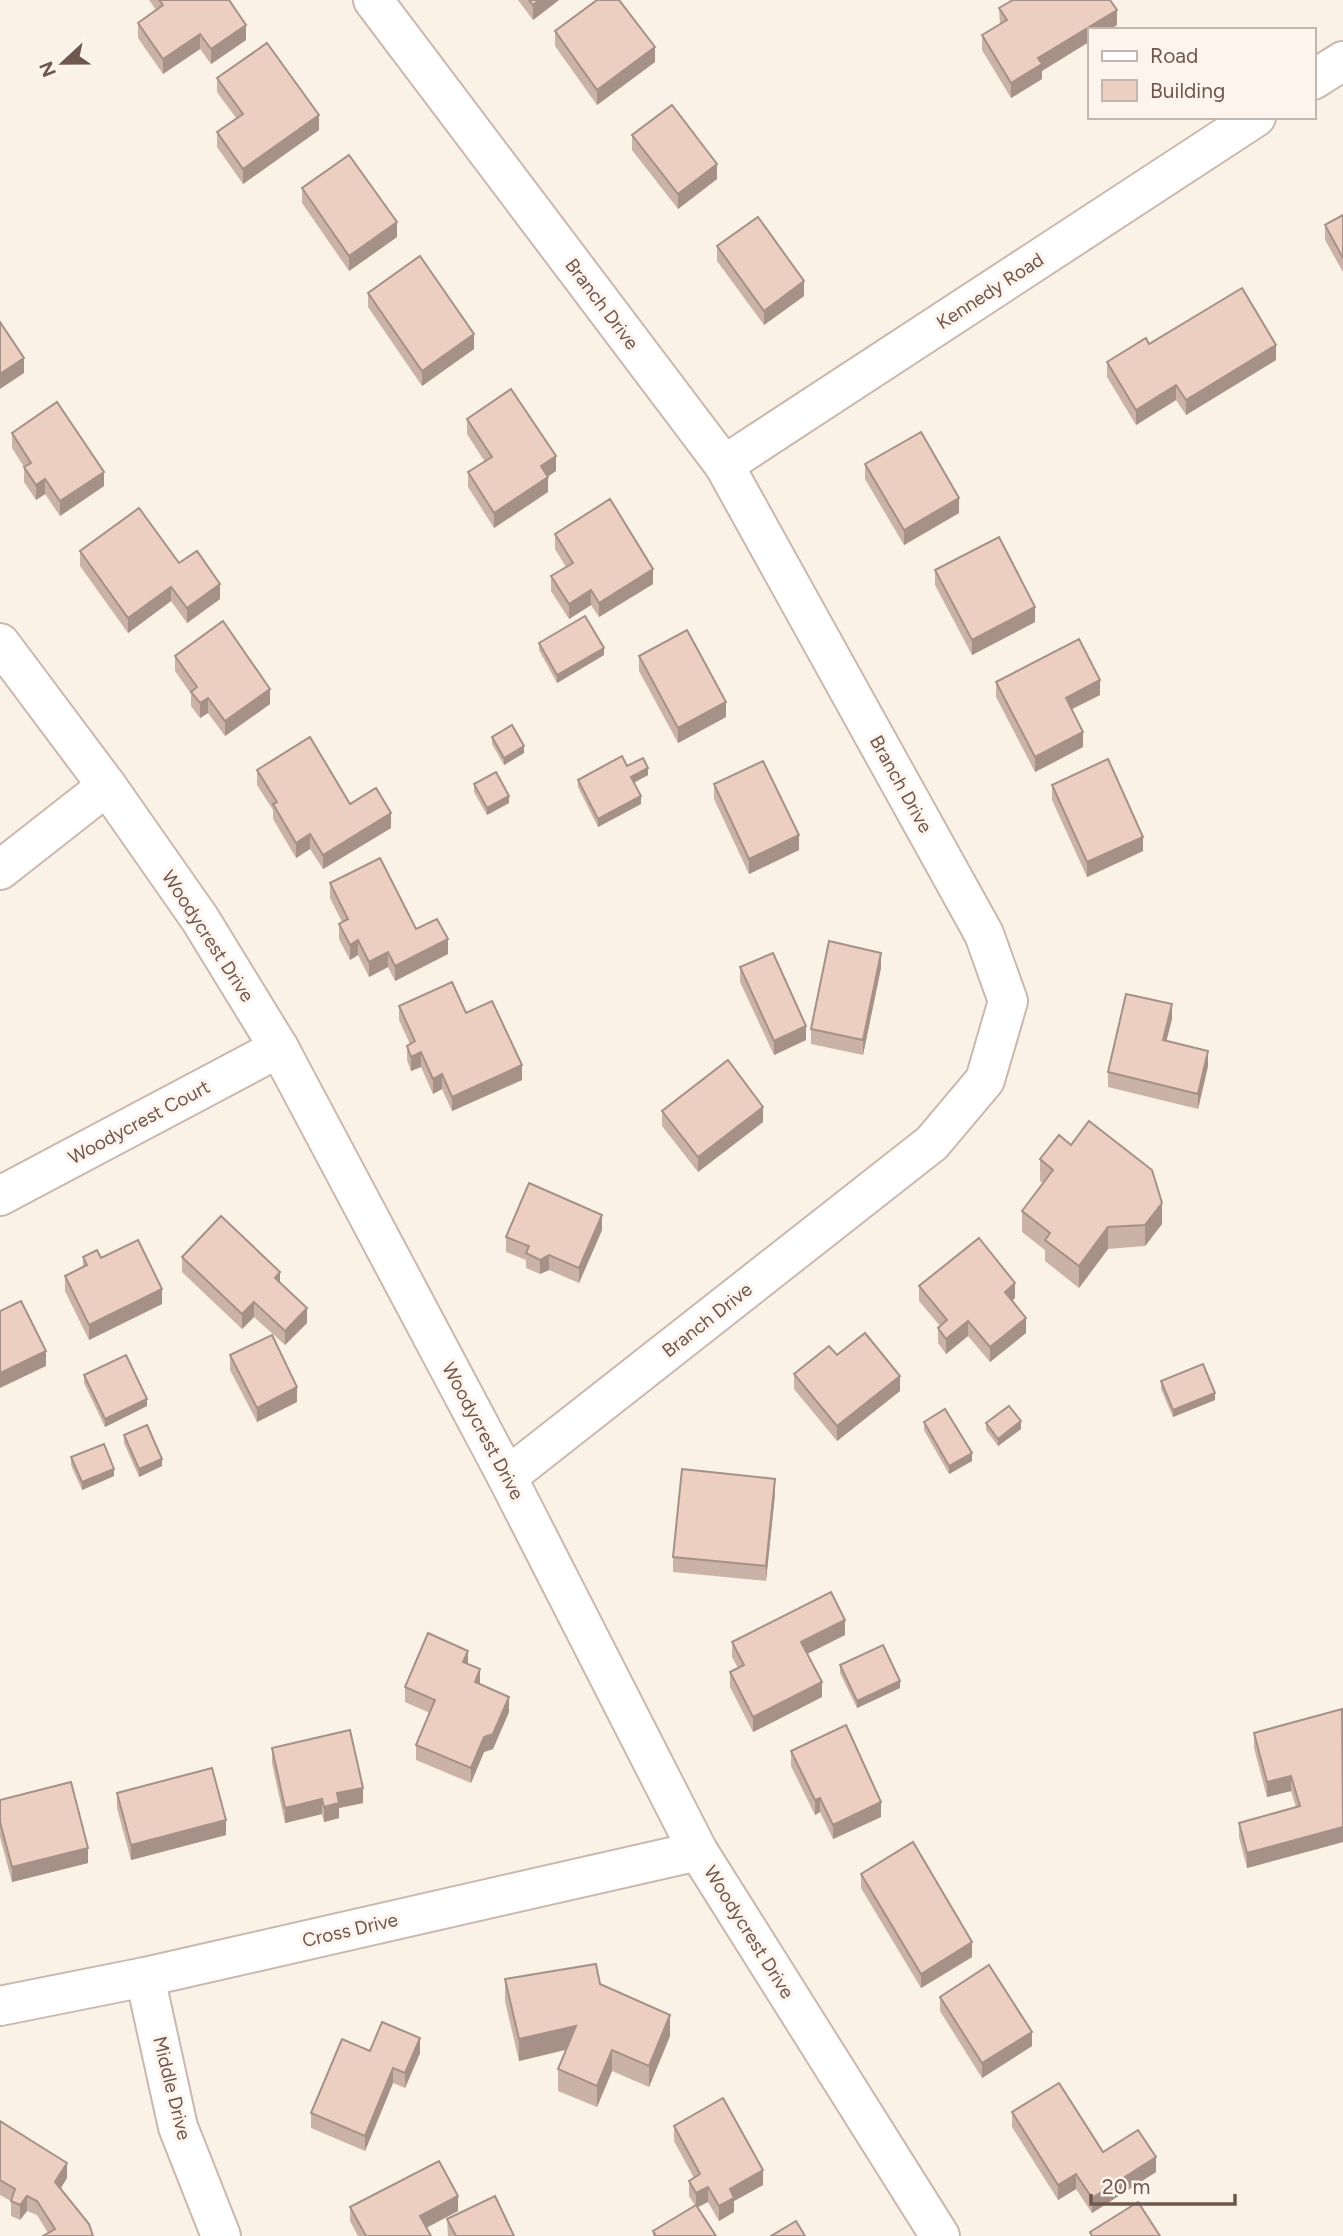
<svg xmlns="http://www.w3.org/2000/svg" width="1343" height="2236" viewBox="0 0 1343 2236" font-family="Figtree,sans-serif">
<rect width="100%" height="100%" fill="#faf1e7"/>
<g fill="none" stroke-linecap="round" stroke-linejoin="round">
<defs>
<g id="minor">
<polyline points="373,0 724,465 984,934 1008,1001 985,1080 932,1143 507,1477"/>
<polyline points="1313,80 1343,61"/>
<polyline points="724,465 1256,117"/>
<polyline points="0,643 107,786 200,919 279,1048 507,1477 698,1851 940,2236"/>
<polyline points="0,870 107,786"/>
<polyline points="0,1196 279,1048"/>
<polyline points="145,1977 178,2127 221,2236"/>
<polyline points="0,2006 145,1977 698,1851"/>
</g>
</defs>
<use href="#minor" stroke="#cab8ae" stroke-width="42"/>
<use href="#minor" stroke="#fff" stroke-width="38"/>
</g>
<g fill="#cbb2a6">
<polygon points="149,0 229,0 246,40 211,64 200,49 163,74 138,38 138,23 156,10"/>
<polygon points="518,0 559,0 533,20"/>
<polygon points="999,8 1117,25 1109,30 1089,30 1042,71 1042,79 1011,98 982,50 982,35 1000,24"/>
<polygon points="555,31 655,62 597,105 555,46"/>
<polygon points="217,78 319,130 243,184 217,147 217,132 236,118 217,92"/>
<polygon points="632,135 717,179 678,209 632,150"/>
<polygon points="302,188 397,237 349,271 302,203"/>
<polygon points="1343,215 1343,272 1325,240 1325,225"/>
<polygon points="717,246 804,296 764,325 717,261"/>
<polygon points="368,293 474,349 422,386 368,307"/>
<polygon points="1149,344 1276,360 1186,415 1176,400 1136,425 1107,377 1107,362"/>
<polygon points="467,419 556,471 547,477 548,492 494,528 468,487 468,472 485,462 467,434"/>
<polygon points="12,433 104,486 60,516 45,494 36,500 24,482 24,467 12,448"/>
<polygon points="865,464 959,513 904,545 865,479"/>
<polygon points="555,534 653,584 599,617 591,605 569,619 551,591 551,576 566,567 555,549"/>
<polygon points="80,551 179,563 220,599 187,623 171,601 128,633 80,566"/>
<polygon points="935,570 1035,622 972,655 935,585"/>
<polygon points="539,643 604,655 557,683 539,650"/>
<polygon points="175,656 270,704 225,736 208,713 200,718 191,706 191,694 175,671"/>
<polygon points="639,656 726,717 678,743 639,671"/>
<polygon points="996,682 1100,695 1072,709 1083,747 1035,772 996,697"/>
<polygon points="492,737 524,753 504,765 492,744"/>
<polygon points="627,766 648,775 634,783 641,804 598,827 578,787 578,780"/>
<polygon points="257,770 350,804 391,828 323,869 310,849 296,858 273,819 273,810 257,785"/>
<polygon points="474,784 509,803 487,815 474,792"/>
<polygon points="714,784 799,850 749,874 714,799"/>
<polygon points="1052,785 1143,851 1087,877 1052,800"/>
<polygon points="330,883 416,929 448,954 395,981 388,967 369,977 358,955 350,960 339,939 339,924 342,922 330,898"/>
<polygon points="740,967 806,1040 774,1055 740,982"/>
<polygon points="881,968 863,1055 811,1044 811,1029"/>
<polygon points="399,1006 466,1013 522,1080 452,1111 442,1089 433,1094 421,1067 411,1071 407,1060 407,1046 410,1044 399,1020"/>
<polygon points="1172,1019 1166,1041 1208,1066 1198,1109 1108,1087 1108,1072"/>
<polygon points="662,1111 763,1122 698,1172 662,1126"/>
<polygon points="1040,1159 1162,1224 1145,1246 1108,1249 1079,1288 1045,1261 1045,1250 1022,1232 1022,1211 1043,1183 1040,1181"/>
<polygon points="602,1230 579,1283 549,1270 540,1274 526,1268 526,1260 506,1252 506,1237"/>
<polygon points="83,1257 101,1258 162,1304 89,1340 65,1291 65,1276 83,1267"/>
<polygon points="182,1257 280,1283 307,1323 285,1345 254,1317 242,1329 182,1272"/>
<polygon points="919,1286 1015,1298 1012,1301 1026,1333 990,1362 968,1336 946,1354 938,1343 938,1328 940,1326 919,1301"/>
<polygon points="230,1355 297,1402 257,1422 230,1370"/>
<polygon points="794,1374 900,1391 837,1441 794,1389"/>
<polygon points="84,1375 147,1406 105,1427 84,1383"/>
<polygon points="1161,1381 1215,1400 1173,1417 1161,1389"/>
<polygon points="924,1422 972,1461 949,1474 924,1430"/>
<polygon points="986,1423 1021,1429 998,1446 986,1430"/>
<polygon points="124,1435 162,1466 139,1477 124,1443"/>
<polygon points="71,1457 114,1476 82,1490 71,1465"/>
<polygon points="775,1494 766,1581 673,1572 673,1557"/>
<polygon points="845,1635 807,1654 822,1697 753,1732 730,1687 730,1672 738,1668 732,1657 732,1642"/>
<polygon points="468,1664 480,1685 509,1712 493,1749 484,1752 471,1783 416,1760 416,1745 430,1713 405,1702 405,1687"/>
<polygon points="840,1665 900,1688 857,1708 840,1673"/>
<polygon points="1343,1712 1343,1842 1247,1868 1239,1837 1239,1823 1296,1807 1291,1791 1267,1797 1254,1748 1254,1733"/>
<polygon points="272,1748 363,1803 339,1808 339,1818 324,1822 322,1814 285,1823 272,1763"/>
<polygon points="791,1751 881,1817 833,1839 820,1812 815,1815 791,1766"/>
<polygon points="117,1793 226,1835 131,1860 117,1808"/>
<polygon points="0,1800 88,1863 12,1882 0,1837"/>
<polygon points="861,1874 972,1957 921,1988 861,1888"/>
<polygon points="505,1979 600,1984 670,2036 649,2087 612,2071 597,2107 558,2091 558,2069 566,2050 519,2061 505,2001"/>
<polygon points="940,1997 1032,2046 982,2078 940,2011"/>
<polygon points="370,2051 420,2053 405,2088 393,2083 365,2151 311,2128 311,2113"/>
<polygon points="1012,2112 1103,2152 1156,2172 1092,2213 1076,2189 1058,2200 1012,2127"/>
<polygon points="0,2121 67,2178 61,2188 89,2224 48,2233 37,2215 27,2211 20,2220 11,2216 11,2201 0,2195"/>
<polygon points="674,2126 763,2185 734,2201 734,2212 719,2221 708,2202 698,2207 716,2236 653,2236 653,2231 695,2205 689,2196 689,2181 694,2178 674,2141"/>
<polygon points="350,2207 458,2211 426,2228 431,2236 358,2236 350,2221"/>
<polygon points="447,2219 514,2236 448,2236"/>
</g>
<g fill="#a59187">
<polygon points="539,0 559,0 533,20 533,5"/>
<polygon points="1117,10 1117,25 1109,30 1089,30 1089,42 1042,71 1042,79 1011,98 1011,83 1038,58"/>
<polygon points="246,25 246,40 211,64 211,49"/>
<polygon points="200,34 200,49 163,74 163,59"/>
<polygon points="655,47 655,62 597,105 597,90"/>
<polygon points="319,115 319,130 243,184 243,169"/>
<polygon points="717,164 717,179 678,209 678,194"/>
<polygon points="397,222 397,237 349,271 349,256"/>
<polygon points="804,281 804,296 764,325 764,311"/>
<polygon points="474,334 474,349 422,386 422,371"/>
<polygon points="1276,345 1276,360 1186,415 1186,400"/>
<polygon points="24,358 24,373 0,389 0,374"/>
<polygon points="1176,385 1176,400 1136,425 1136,410"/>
<polygon points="556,456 556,471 541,481 541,466"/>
<polygon points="104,472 104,486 60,516 60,501"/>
<polygon points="548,477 548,492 494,528 494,513"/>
<polygon points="45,479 45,494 36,500 36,485"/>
<polygon points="959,498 959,513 904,545 904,530"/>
<polygon points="653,569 653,584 599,617 599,603"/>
<polygon points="220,584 220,599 187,623 187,608"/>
<polygon points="171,587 171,601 128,633 128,618"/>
<polygon points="591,590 591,605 569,619 569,604"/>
<polygon points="1035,607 1035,622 972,655 972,640"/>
<polygon points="604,648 604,655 557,683 557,675"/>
<polygon points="1100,680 1100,695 1066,712 1066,698"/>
<polygon points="270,689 270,704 225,736 225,721"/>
<polygon points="208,698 208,713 200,718 200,703"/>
<polygon points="726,702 726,717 678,743 678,728"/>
<polygon points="1083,732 1083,747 1035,772 1035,757"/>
<polygon points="524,746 524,753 504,765 504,758"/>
<polygon points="648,768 648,775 631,784 631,777"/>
<polygon points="509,796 509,803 487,815 487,808"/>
<polygon points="641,796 641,804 598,827 598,819"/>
<polygon points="391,813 391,828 323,869 323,855"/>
<polygon points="310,834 310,849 296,858 296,843"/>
<polygon points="799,835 799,850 749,874 749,859"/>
<polygon points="1143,837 1143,851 1087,877 1087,862"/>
<polygon points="448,939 448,954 395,981 395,966"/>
<polygon points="358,940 358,955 350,960 350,945"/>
<polygon points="388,952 388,967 369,977 369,962"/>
<polygon points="881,953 881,968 863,1055 863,1040"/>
<polygon points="1172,1004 1172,1019 1163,1055 1163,1040"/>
<polygon points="806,1026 806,1040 774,1055 774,1041"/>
<polygon points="1208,1051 1208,1066 1198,1109 1198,1094"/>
<polygon points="421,1052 421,1067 411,1071 411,1057"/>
<polygon points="522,1065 522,1080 452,1111 452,1097"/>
<polygon points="442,1074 442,1089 433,1094 433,1079"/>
<polygon points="763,1107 763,1122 698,1172 698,1157"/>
<polygon points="1162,1203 1162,1224 1145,1246 1145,1225"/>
<polygon points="602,1215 602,1230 579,1283 579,1268"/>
<polygon points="1108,1227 1108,1249 1079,1288 1079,1266"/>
<polygon points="549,1255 549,1270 540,1274 540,1260"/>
<polygon points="280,1272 280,1287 275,1278"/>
<polygon points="1015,1283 1015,1298 1005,1307 1005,1292"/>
<polygon points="162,1289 162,1304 89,1340 89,1325"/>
<polygon points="254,1302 254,1317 242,1329 242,1314"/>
<polygon points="307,1308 307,1323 285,1345 285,1331"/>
<polygon points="1026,1318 1026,1333 990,1362 990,1347"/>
<polygon points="968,1321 968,1336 946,1354 946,1339"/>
<polygon points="46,1351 46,1366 0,1388 0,1373"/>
<polygon points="900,1376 900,1391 837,1441 837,1426"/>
<polygon points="297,1387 297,1402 257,1422 257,1408"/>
<polygon points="1215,1393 1215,1400 1173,1417 1173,1410"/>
<polygon points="147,1399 147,1406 105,1427 105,1419"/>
<polygon points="1021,1421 1021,1429 998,1446 998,1439"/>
<polygon points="972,1453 972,1461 949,1474 949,1466"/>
<polygon points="162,1459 162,1466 139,1477 139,1469"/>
<polygon points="114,1469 114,1476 82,1490 82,1482"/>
<polygon points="775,1479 775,1494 766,1581 766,1566"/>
<polygon points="845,1620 845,1635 801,1657 801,1642"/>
<polygon points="468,1651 468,1665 463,1662"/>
<polygon points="480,1669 480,1684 475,1682"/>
<polygon points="900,1681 900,1688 857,1708 857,1701"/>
<polygon points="822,1682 822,1697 753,1732 753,1717"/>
<polygon points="509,1697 509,1712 493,1749 484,1752 471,1783 471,1768 484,1737"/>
<polygon points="1291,1776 1291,1791 1267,1797 1267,1782"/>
<polygon points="363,1788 363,1803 339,1808 339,1818 324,1822 324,1807 337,1793"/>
<polygon points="820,1798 820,1812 815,1815 815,1800"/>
<polygon points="322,1799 322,1814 285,1823 285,1808"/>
<polygon points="881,1802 881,1817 833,1839 833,1825"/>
<polygon points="226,1820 226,1835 131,1860 131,1845"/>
<polygon points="1343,1827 1343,1842 1247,1868 1247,1853"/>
<polygon points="88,1848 88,1863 12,1882 12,1867"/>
<polygon points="972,1942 972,1957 921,1988 921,1974"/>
<polygon points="670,2015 670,2036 649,2087 649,2066"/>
<polygon points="576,2026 576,2047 519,2061 519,2039"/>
<polygon points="1032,2032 1032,2046 982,2078 982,2063"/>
<polygon points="420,2038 420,2053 405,2088 405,2073"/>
<polygon points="612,2050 612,2071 597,2107 597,2086"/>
<polygon points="393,2068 393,2083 365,2151 365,2136"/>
<polygon points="1156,2157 1156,2172 1092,2213 1092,2198"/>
<polygon points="67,2163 67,2178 55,2197 55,2182"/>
<polygon points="763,2170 763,2185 734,2201 734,2212 719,2221 719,2206 730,2189"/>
<polygon points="1076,2174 1076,2189 1058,2200 1058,2185"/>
<polygon points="708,2187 708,2202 696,2208 696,2193"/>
<polygon points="27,2196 27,2211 20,2220 20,2205"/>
<polygon points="458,2196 458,2211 420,2231 420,2216"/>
</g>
<g fill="#eccfc1" stroke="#a59187" stroke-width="2">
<polygon points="159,0 229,0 246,25 211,49 200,34 163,59 138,23 163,5"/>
<polygon points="529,0 539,0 533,5"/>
<polygon points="597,0 619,0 655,47 597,90 555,31"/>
<polygon points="1013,0 1110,0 1117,10 1038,58 1042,64 1011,83 982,35 1007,20 999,8"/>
<polygon points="267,43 319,115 243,169 217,132 243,114 217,78"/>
<polygon points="672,105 717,164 678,194 632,135"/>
<polygon points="349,155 397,222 349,256 302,188"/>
<polygon points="1343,215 1343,258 1325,225"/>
<polygon points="758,217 804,281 764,311 717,246"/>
<polygon points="420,256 474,334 422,371 368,293"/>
<polygon points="1242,288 1276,345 1186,400 1176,385 1136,410 1107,362 1146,338 1149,344"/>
<polygon points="0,322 24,358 0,374"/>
<polygon points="511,389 556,456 541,466 548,477 494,513 468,472 492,457 467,419"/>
<polygon points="57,402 104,472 60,501 45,479 36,485 24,467 31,463 12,433"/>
<polygon points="921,432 959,498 904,530 865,464"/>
<polygon points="610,499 653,569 599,603 591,590 569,604 551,576 573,563 555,534"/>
<polygon points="139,508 179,563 197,551 220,584 187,608 171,587 128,618 80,551"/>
<polygon points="999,537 1035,607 972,640 935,570"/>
<polygon points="585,616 604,648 557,675 539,643"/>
<polygon points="223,621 270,689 225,721 208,698 200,703 191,692 197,687 175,656"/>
<polygon points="687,630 726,702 678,728 639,656"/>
<polygon points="1079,639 1100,680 1066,698 1083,732 1035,757 996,682"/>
<polygon points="512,725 524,746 504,758 492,737"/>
<polygon points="310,737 350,804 376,788 391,813 323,855 310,834 296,843 273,804 277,802 257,770"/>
<polygon points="622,756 627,766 643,758 648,768 631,777 641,796 598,819 578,780"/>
<polygon points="1108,759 1143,837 1087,862 1052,785"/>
<polygon points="763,761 799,835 749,859 714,784"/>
<polygon points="496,772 509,796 487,808 474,784"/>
<polygon points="380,858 416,929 437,919 448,939 395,966 388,952 369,962 358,940 350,945 339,924 348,919 330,883"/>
<polygon points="829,941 881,953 863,1040 811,1029"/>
<polygon points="773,953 806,1026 774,1041 740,967"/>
<polygon points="452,982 466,1013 492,1001 522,1065 452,1097 442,1074 433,1079 421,1052 411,1057 407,1046 415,1041 399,1006"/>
<polygon points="1126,994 1172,1004 1163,1040 1208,1051 1198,1094 1108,1072"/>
<polygon points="728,1060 763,1107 698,1157 662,1111"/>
<polygon points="1089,1121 1152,1170 1162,1203 1145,1225 1108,1227 1079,1266 1045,1240 1050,1233 1022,1211 1053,1170 1040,1159 1059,1135 1071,1145"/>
<polygon points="529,1183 602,1215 579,1268 549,1255 540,1260 526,1253 529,1246 506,1237"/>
<polygon points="221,1216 280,1272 275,1278 307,1308 285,1331 254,1302 242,1314 182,1257"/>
<polygon points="979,1238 1015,1283 1005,1292 1026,1318 990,1347 968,1321 946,1339 938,1328 947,1320 919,1286"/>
<polygon points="138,1240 162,1289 89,1325 65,1276 87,1265 83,1257 97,1250 101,1258"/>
<polygon points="21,1301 46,1351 0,1373 0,1311"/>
<polygon points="865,1333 900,1376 837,1426 794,1374 829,1346 837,1355"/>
<polygon points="272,1335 297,1387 257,1408 230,1355"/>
<polygon points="126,1355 147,1399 105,1419 84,1375"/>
<polygon points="1203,1364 1215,1393 1173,1410 1161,1381"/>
<polygon points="1009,1406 1021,1421 998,1439 986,1423"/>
<polygon points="945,1409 972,1453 949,1466 924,1422"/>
<polygon points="147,1425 162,1459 139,1469 124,1435"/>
<polygon points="104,1444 114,1469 82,1482 71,1457"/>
<polygon points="682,1469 775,1479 766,1566 673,1557"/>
<polygon points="831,1592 845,1620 801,1642 822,1682 753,1717 730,1672 744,1665 732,1642"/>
<polygon points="428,1633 468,1651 463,1662 480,1669 475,1682 509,1697 493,1734 484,1737 471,1768 416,1745 435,1700 405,1687"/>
<polygon points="883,1645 900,1681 857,1701 840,1665"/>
<polygon points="1342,1709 1343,1827 1247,1853 1239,1823 1300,1806 1291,1776 1267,1782 1254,1733"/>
<polygon points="846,1725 881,1802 833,1825 820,1798 815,1800 791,1751"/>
<polygon points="350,1730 363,1788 337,1793 339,1803 324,1807 322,1799 285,1808 272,1748"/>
<polygon points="212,1768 226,1820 131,1845 117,1793"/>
<polygon points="71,1782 88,1848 12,1867 0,1822 0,1800"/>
<polygon points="913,1842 972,1942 921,1974 861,1874"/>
<polygon points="596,1964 600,1984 670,2015 649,2066 612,2050 597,2086 558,2069 576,2026 519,2039 505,1979"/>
<polygon points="989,1965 1032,2032 982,2063 940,1997"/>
<polygon points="382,2022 420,2038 405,2073 393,2068 365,2136 311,2113 342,2039 370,2051"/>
<polygon points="1059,2083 1103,2152 1138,2130 1156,2157 1092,2198 1076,2174 1058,2185 1012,2112"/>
<polygon points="723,2098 763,2170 730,2189 734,2198 719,2206 708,2187 696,2193 689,2181 700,2174 674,2126"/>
<polygon points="0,2121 67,2163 55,2182 89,2224 93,2236 43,2236 55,2229 37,2201 27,2196 20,2205 11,2201 15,2189 0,2180"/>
<polygon points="439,2161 458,2196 420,2216 431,2236 366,2236 350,2207"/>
<polygon points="495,2196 514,2236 456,2236 447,2219"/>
<polygon points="1138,2202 1160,2236 1092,2236 1090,2232"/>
<polygon points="696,2205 716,2236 656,2236 653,2231"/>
<polygon points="796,2221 805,2236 771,2236"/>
</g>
<g text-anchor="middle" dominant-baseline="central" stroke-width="6" stroke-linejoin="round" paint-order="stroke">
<g font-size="19" fill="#70574e" stroke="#fdf5ed">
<text transform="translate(990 291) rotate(-33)">Kennedy Road</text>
<text transform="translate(602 304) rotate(53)">Branch Drive</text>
<text transform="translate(901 784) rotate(61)">Branch Drive</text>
<text transform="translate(208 936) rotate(57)">Woodycrest Drive</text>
<text transform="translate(139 1122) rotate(-28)">Woodycrest Court</text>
<text transform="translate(707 1320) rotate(-38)">Branch Drive</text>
<text transform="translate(483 1431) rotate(62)">Woodycrest Drive</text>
<text transform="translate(350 1930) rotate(-13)">Cross Drive</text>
<text transform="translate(749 1932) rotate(58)">Woodycrest Drive</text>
<text transform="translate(172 2088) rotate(76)">Middle Drive</text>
</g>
</g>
<rect x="1088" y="28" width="228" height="91" fill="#fdf5ed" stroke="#c5b6ad" stroke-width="2"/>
<rect x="1102" y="51" width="35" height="10" fill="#ffffff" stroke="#c5b6ad" stroke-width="2"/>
<text x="1150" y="63" font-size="21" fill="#70574e">Road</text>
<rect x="1102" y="80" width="35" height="21" fill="#eccfc1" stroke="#c5b6ad" stroke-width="2"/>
<text x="1150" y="98" font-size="21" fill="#70574e">Building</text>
<g transform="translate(63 63) rotate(248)" stroke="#fdf5ed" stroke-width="5" paint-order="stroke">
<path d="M0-5L12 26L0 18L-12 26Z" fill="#70574e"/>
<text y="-10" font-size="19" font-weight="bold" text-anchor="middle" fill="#70574e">N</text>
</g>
<path d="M1091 2194v10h144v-10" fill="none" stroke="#70574e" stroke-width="3.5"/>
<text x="1102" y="2194" font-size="21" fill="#70574e" stroke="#fdf5ed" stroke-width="5" paint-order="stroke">20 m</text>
</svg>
